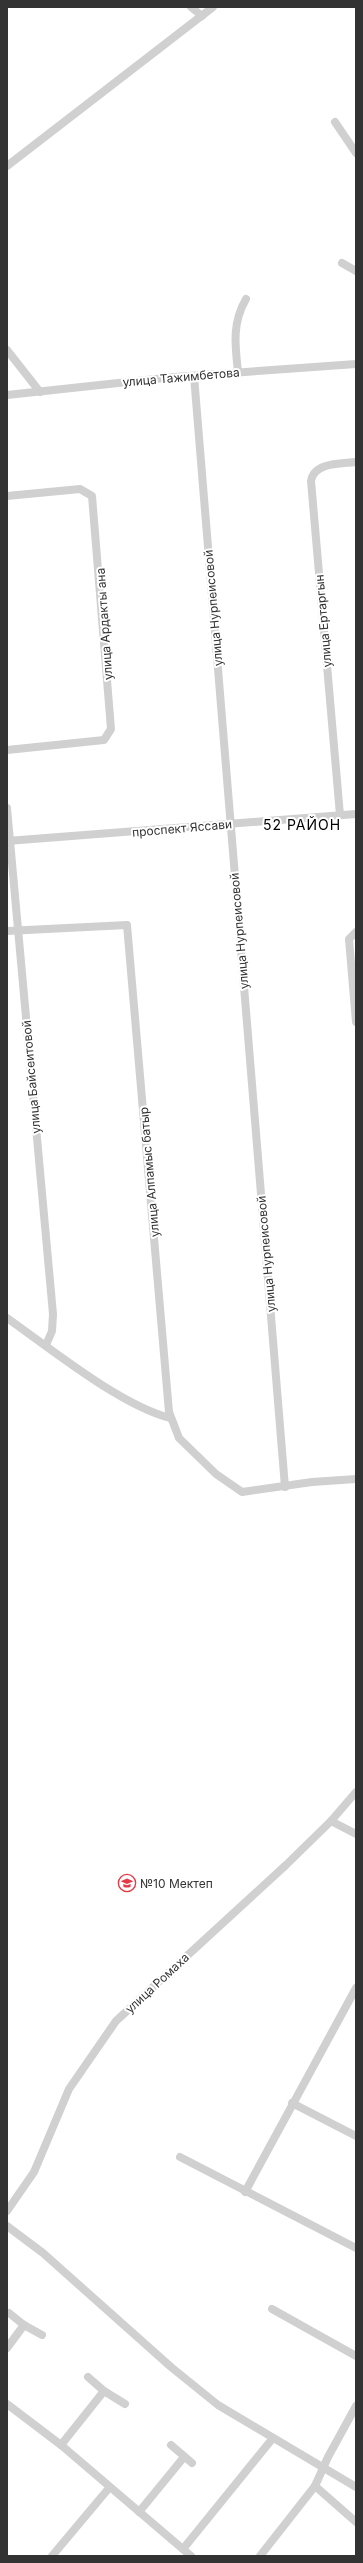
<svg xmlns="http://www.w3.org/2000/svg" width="363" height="2563" viewBox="0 0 363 2563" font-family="Inter,sans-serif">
<rect width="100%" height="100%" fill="#fff"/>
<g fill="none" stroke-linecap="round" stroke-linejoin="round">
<g stroke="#d0d0d0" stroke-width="8">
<polyline points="191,7 202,16"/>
<polyline points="335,122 356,153"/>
<polyline points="7,166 213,7"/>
<polyline points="342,263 356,271"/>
<polyline points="7,350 40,392"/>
<path d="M 238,372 C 235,345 232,323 246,299"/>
<polyline points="194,376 285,1487"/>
<polyline points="7,395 174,377 356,364"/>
<polyline points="7,496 80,489 92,496 111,729 104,740 7,750"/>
<polyline points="7,808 53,1314 52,1331 46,1345"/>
<path d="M 340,815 L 311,481 C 314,462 341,464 356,462"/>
<polyline points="7,841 356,814"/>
<polyline points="7,931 127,925 169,1412 179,1438 216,1474 242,1492 312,1482 356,1479"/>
<polyline points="356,932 349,939 356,1022"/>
<path d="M 7,1318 C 51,1349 120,1405 170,1418"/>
<polyline points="331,1821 356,1834"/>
<polyline points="292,2103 356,2136"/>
<polyline points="180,2157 356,2248"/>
<polyline points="245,2192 356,1988"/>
<polyline points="7,2211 34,2172 69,2089 116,2021 286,1865 331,1821 356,1792"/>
<polyline points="7,2226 43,2253 171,2367 218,2405 356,2487"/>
<polyline points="272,2309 356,2356"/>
<polyline points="9,2313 24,2325 42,2335"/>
<polyline points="7,2348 24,2325"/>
<polyline points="88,2377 104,2391 125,2404"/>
<polyline points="7,2404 61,2445 191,2556"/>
<polyline points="61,2445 104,2391"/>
<polyline points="171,2445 192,2463"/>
<polyline points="315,2486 356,2522"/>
<polyline points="139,2512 184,2457"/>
<polyline points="183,2549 273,2438"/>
<polyline points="52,2556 109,2488"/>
<polyline points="260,2556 315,2486 328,2457 356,2406"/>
</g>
</g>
<defs>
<symbol id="school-ring" viewBox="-11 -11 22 22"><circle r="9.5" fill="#fff" stroke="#e63946" stroke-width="1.5"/><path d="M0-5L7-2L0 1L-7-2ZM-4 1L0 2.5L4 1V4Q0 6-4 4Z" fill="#e63946"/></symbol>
</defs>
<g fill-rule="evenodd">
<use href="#school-ring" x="117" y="1873" width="20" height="20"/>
</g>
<g text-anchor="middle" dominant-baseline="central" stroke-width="4" stroke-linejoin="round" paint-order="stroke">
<g font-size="12" fill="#333" stroke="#fff">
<text transform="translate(181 377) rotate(-5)">улица Тажимбетова</text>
<text transform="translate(213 608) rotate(-95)">улица Нурпеисовой</text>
<text transform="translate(323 621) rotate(-95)">улица Ертаргын</text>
<text transform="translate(104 624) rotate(-94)">улица Ардакты ана</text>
<text transform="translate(182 828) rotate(-5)">проспект Яссави</text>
<text transform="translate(239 931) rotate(-95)">улица Нурпеисовой</text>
<text transform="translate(31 1077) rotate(-95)">улица Байсеитовой</text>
<text transform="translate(149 1172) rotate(-95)">улица Алпамыс батыр</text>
<text transform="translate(266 1254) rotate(-95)">улица Нурпеисовой</text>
<text transform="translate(157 1983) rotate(-43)">улица Ромаха</text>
</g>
<g font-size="12" fill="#333" stroke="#fff" text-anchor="start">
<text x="140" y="1883">№10 Мектеп</text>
</g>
<g font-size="14" letter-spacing="1" fill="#000" stroke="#fff">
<text x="302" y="824">52 РАЙОН</text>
</g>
</g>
<rect width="363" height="2563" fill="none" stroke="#333333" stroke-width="16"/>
</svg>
